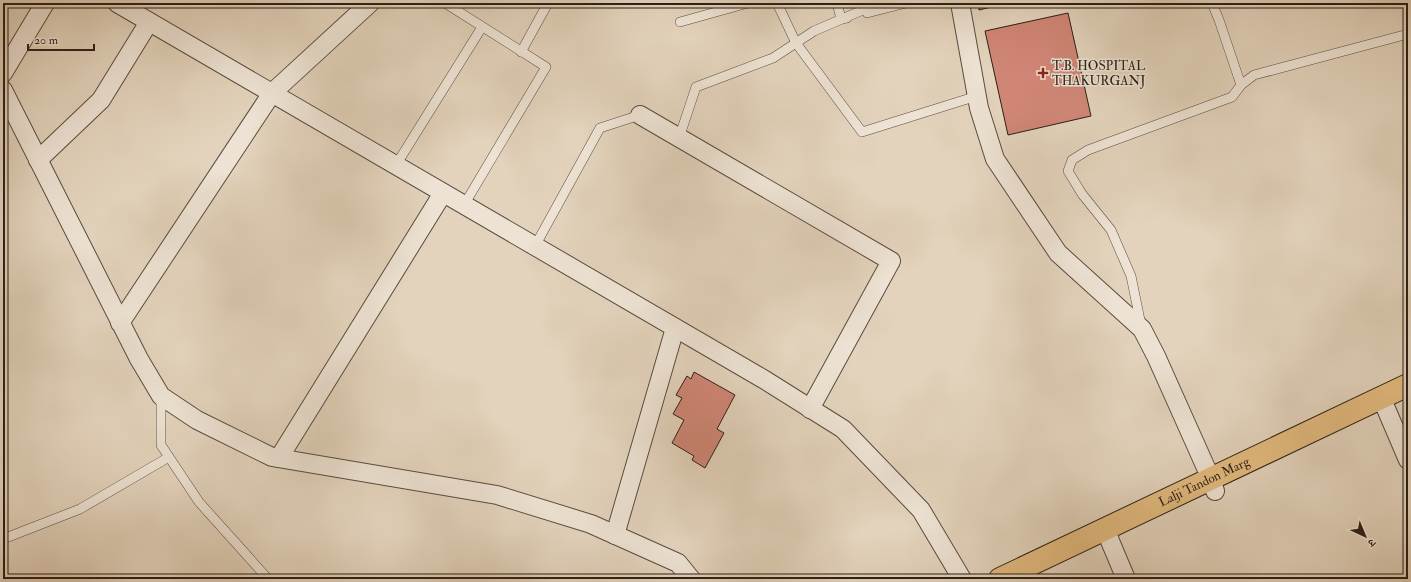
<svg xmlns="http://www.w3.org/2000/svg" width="1411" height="582" viewBox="0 0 1411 582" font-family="'IM FELL Double Pica','Noto Serif Devanagari',serif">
<rect width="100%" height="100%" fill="#e3d3bc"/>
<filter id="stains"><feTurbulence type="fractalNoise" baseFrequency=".005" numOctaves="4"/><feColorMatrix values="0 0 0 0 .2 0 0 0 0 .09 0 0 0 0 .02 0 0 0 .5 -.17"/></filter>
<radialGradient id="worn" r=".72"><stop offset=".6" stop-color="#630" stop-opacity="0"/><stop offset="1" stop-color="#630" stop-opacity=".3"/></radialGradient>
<g fill="#d08676" stroke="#2a1f17">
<polygon points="978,3 1008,3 979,10"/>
<polygon points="1068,13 1091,116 1008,135 985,31"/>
<polygon points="694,372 735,395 717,429 724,433 705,468 692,460 694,456 672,443 684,420 673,414 682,398 676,395 687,376 691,379"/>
</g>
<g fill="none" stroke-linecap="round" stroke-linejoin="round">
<defs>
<g id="service">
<polyline points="445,3 546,67 464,205"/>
<polyline points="777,3 796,43 862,132 977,96"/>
<polyline points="837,3 841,19 847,18"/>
<polyline points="1212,3 1219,20 1241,85"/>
<polyline points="867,13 906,3"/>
<polyline points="680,22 748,3"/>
<polyline points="521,52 548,3"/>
<polyline points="679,138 696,87 773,58 814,31 879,3"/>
<polyline points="396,165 482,27"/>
<polyline points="535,246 600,128 640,115"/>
<polyline points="1141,325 1131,276 1111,230 1082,194 1068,171 1072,160 1088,150 1232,97 1241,85 1254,75 1408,34"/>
<polyline points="161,396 161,445 199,502 268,579"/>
<polyline points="3,539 80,509 169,457"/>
</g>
<g id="minor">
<polyline points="117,3 765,380 843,429 921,510 962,579"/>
<polyline points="960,3 979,108 995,159 1058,253 1142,329 1156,356 1211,479 1215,491"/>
<polyline points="3,73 45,3"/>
<polyline points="3,90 139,359 161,396 197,420 272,457 497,495 591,524 678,563 691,579"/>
<polyline points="640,115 891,261 810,409"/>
<polyline points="38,160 101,100 149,22"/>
<polyline points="120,323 272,93 370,3"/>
<polyline points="1381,397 1408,460"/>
<polyline points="279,458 443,193"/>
<polyline points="1106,528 1110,541 1126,579"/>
<polyline points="615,535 675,328"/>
</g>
<g id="primary">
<path id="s1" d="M 1000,579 L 1408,385"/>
</g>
</defs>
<use href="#service" stroke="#584c40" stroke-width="10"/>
<use href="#minor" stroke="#584c40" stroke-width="20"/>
<use href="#primary" stroke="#2a1f17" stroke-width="24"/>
<use href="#service" stroke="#ede2d3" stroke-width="9"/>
<use href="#minor" stroke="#ede2d3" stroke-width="18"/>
<use href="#primary" stroke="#e2ba7e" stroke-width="22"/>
</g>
<path fill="#8f2418" stroke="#ede2d3" stroke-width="1.5" d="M1041 67h4v4h4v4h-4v4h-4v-4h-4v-4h4z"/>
<g text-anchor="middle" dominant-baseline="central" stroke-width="3" stroke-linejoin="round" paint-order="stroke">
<g font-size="13" fill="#2a1f17" stroke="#ede2d3" text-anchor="start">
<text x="1052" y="66">T.B. HOSPITAL<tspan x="1052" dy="15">THAKURGANJ</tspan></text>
</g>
<g font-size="13" fill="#2a1f17" stroke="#ede2d3">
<text stroke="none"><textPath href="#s1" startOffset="226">Lalji Tandon Marg</textPath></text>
</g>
</g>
<rect width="1411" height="582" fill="none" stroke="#e3d3bc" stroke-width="16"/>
<rect x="4" y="4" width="1403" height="574" fill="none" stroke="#2a1f17" stroke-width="2"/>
<rect x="8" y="8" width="1395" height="566" fill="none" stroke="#2a1f17"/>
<g transform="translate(1365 536) rotate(136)" stroke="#ede2d3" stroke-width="3" paint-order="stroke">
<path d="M0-3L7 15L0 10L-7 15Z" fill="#2a1f17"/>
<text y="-6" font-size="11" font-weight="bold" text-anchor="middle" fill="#2a1f17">उ</text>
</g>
<path d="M28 44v6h66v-6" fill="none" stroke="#2a1f17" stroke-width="2"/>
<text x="34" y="44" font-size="12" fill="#2a1f17" stroke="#ede2d3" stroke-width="3" paint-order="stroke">20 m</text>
<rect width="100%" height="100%" filter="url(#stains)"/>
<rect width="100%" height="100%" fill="url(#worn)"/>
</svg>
